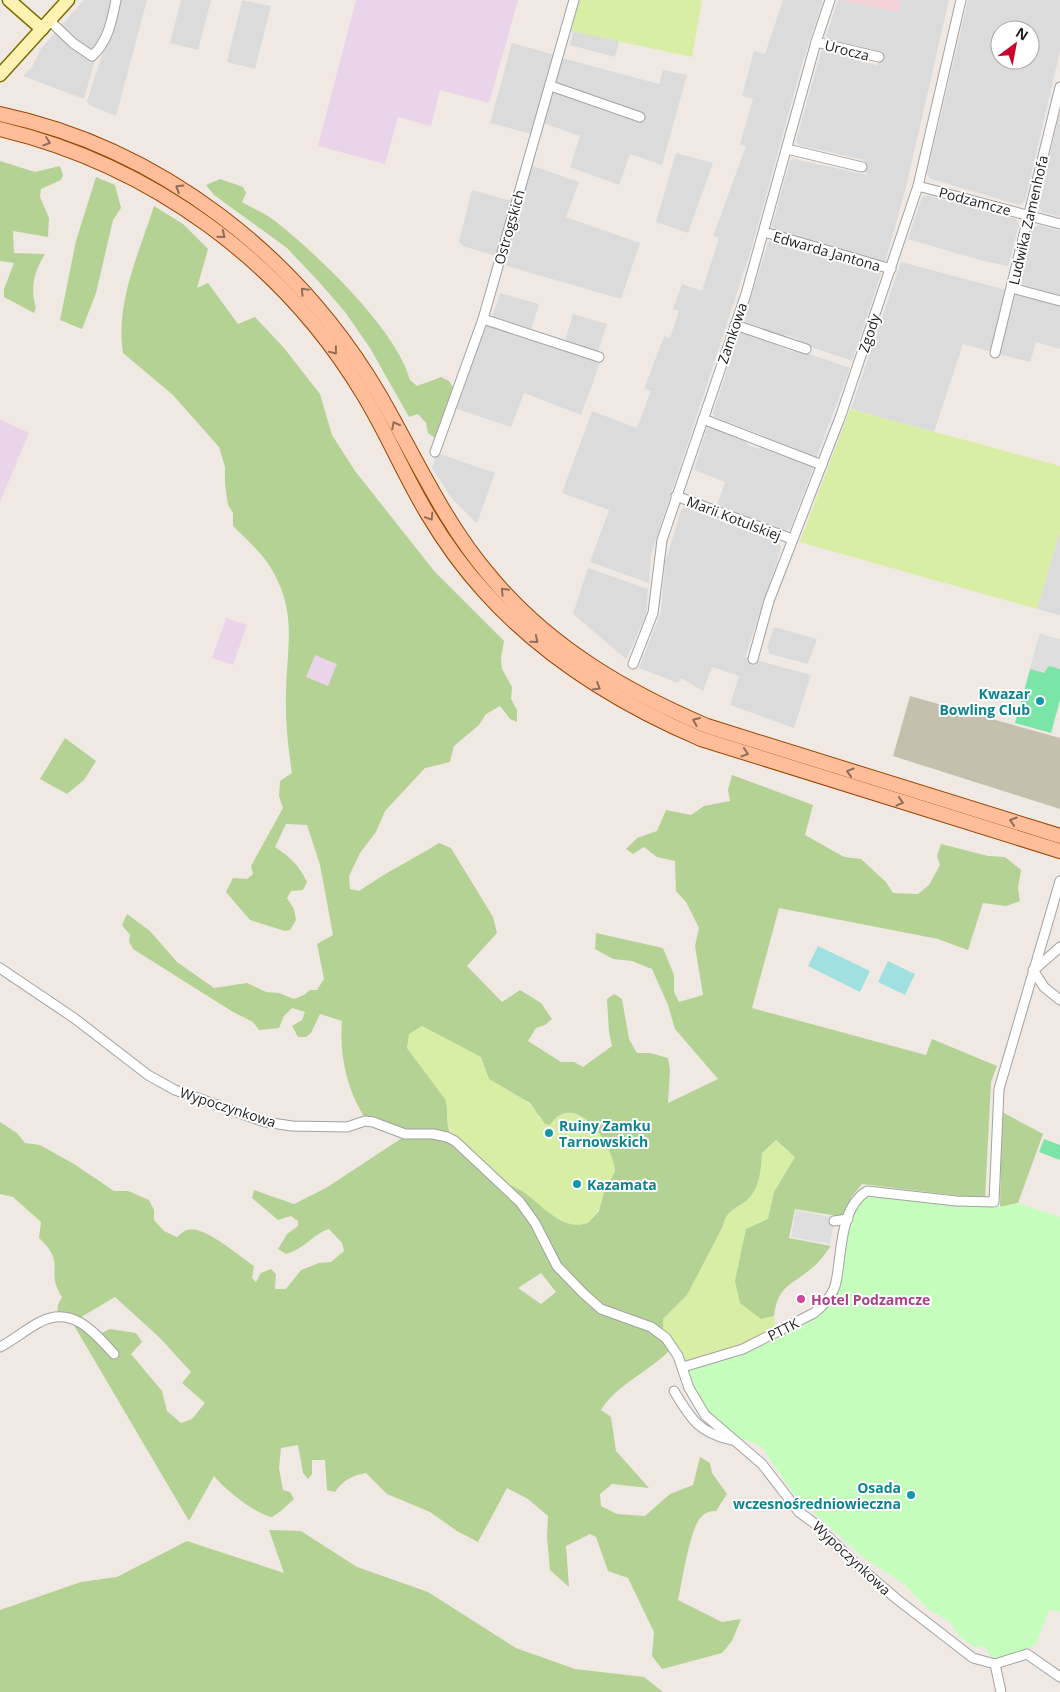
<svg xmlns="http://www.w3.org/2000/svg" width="1060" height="1692" viewBox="0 0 1060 1692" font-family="'Open Sans',sans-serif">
<rect width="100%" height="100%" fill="#f0e9e3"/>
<g fill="#dcdbdb" fill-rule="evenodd">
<polygon points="84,0 112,0 84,99 23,76 32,67 40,50"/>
<polygon points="120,0 147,0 116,116 89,105 87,101 102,55 110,39"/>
<polygon points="181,0 211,0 198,50 170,43"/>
<polygon points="242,0 271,6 255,69 227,62"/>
<polygon points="783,0 823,0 802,64 752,247 651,555 649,583 590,562 609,510 562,493 592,411 637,428 651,391 644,389 664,336 670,338 679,311 673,309 682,284 702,291 719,238 713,236 746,146 740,144 753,99 742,96 754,51 765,54"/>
<polygon points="838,0 949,0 906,187 886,259 882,262 775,231 772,226 790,161 794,159 868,175 862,167 864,160 798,145 796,141 821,52 825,50 859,58 862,62 877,65 880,52 829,40 826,36"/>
<path d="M 968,0 L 1060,0 L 1060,51 L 1025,201 L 1019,205 L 931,179 L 927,174 ZM 1000,30 L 1030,30 L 1030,60 L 1000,60 Z"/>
<polygon points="573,31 619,41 615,57 570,45"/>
<polygon points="512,43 555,55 531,134 490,123"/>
<polygon points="562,58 659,84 663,70 687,75 662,165 630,154 619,185 570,167 580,136 543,123"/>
<polygon points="1060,113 1060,217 1042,212 1038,205"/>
<polygon points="676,153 713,163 688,233 656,222"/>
<polygon points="530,165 579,182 566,217 640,243 621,299 504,265"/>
<polygon points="472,190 512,201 496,256 463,246 459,242"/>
<polygon points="926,195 1016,219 1019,225 1008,266 980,260 908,239 922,197"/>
<polygon points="1039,225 1060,231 1060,296 1023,285 1019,279 1033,228"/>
<polygon points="772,240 879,270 881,274 852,361 797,342 798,339 786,335 783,336 746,323 744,319 768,243"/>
<polygon points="901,262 1006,290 992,352 963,344 934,432 851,409"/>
<polygon points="500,293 539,304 531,330 492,317"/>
<polygon points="1017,293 1060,305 1060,349 1036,342 1030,362 998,354 1015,295"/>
<polygon points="573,314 607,324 598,351 565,341"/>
<polygon points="485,322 601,360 581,415 524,393 511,427 454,408"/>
<polygon points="743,332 794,352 795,349 850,368 816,459 763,439 764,436 715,417 713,413 739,334"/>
<polygon points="712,426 745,438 748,445 760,449 761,446 814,466 790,529 785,531 717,505 725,482 694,470 707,428"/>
<polygon points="437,453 495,473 477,523 453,500 432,468"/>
<polygon points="685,507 779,543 781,548 775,568 745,657 811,675 794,728 730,705 739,676 712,667 703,691 681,678 678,683 639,668 661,612 665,563 681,510"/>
<polygon points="1060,530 1060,615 1037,609"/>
<polygon points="588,568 648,589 646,615 626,659 573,614"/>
<polygon points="774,627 817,639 808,664 770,654 767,648"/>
</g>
<polygon fill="#f2d1d6" points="841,0 900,0 898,12"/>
<g fill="#e9d4e9">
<polygon points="356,0 518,0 489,103 440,90 431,126 398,117 385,164 318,146"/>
<polygon points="0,419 29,433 0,502"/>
<polygon points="226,618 247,625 233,665 212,658"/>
<polygon points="315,654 338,664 328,687 305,677"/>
</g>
<polygon fill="#c5c0ae" points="910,696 1060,738 1060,809 893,756"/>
<g fill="#d8eea5">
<polygon points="579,0 702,0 692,57 571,31"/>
<polygon points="850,409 1060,466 1060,530 1037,609 800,542"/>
<path d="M 422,1026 L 481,1057 L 489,1079 L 524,1099 L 537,1112 L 539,1118 L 550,1125 C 575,1090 615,1142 615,1169 C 615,1182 598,1214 588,1223 C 555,1234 535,1191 506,1184 L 453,1137 L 446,1119 L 445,1099 L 407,1048 L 409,1034 Z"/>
<path d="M 776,1140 L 795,1157 L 774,1192 L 768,1219 L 761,1319 L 774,1316 L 777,1332 L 743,1349 L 679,1365 L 662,1335 L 663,1319 L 687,1295 L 723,1226 C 726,1211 734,1210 746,1201 C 760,1189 761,1170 762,1153 Z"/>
</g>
<g fill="#b4d294" fill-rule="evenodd">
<path d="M 0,161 L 35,172 L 60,166 L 63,175 L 61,180 L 41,189 L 40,197 L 49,218 L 48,237 L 13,231 L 14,253 L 45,254 C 34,272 30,288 36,308 L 34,313 L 4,297 L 4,289 L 14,263 L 0,261 Z"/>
<polygon points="96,177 115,185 121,208 113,220 96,293 82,329 60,320 76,241"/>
<path d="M 220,179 L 243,187 L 246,193 L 242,202 C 252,208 265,213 275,221 C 316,253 397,330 410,380 L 417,386 L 441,377 L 449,381 L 456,392 L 438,440 L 428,433 L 426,423 L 418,414 L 409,417 L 370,348 L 345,312 L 320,283 L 287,248 L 214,195 L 206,185 Z"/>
<path d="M 154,206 L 183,224 L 208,249 L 197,288 L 208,283 L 238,324 L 255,317 L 284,348 L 320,394 L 332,435 L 355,471 L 435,572 L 504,641 L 501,658 L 502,669 L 512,687 L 511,699 L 517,710 L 517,722 L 510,719 L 500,706 L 486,714 L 479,725 L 454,746 L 450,762 L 425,768 L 385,811 L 376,832 L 360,853 L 349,876 L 350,889 L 359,891 C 385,873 413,859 439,843 L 451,848 L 493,917 L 497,933 L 467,966 L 502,1002 L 520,990 L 541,1003 L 552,1019 L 545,1025 L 536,1028 L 528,1041 L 561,1062 L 574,1062 L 583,1067 L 612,1046 L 609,1032 L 607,999 L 614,994 L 622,999 L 629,1039 L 637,1053 L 650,1053 L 668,1058 L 670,1070 L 668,1103 L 718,1079 L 675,1029 L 668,1005 L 652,969 L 632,961 L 613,959 L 595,949 L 596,933 L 663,948 L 674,975 L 674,992 L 679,1002 L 703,995 L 695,946 L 699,928 L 686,902 L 676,891 L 675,861 L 657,857 L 644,847 L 633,854 L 626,849 L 637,838 L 657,831 L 666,810 L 691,815 L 704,806 L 730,801 L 728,790 L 732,775 L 813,805 L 805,835 L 844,857 L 861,859 L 886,882 L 893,893 L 918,894 L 929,885 L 940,865 L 937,856 L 941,844 L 988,856 L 1005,857 L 1021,870 L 1018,888 L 1020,901 L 1006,906 L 983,903 L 968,950 L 938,939 L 779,908 L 752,1008 L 926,1055 L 932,1039 L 997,1066 L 991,1082 L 985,1199 L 862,1184 L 852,1196 L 843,1217 L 795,1209 L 789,1238 L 831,1246 C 825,1253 820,1262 813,1267 C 792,1286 778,1284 774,1316 L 761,1319 L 740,1303 L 735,1281 L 746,1229 L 768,1219 L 774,1192 L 795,1157 L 776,1140 L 762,1153 C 761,1170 760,1189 746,1201 C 734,1210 726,1211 723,1226 L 687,1295 L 663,1319 L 663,1335 L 673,1347 C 651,1371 617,1384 601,1410 L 611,1417 L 616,1451 L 649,1488 L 612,1484 L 600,1494 L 601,1506 L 617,1514 L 645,1516 L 670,1494 L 693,1485 L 700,1457 L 710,1463 L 712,1473 L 727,1494 L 716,1511 C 711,1511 706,1512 702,1516 C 690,1526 682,1583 678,1600 L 722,1622 L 741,1619 L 732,1641 L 722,1653 L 662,1669 L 652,1656 L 654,1632 L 628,1578 L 608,1571 L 596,1537 L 590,1534 L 566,1546 L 569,1587 L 550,1570 L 547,1537 L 548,1516 L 528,1499 L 507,1488 L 478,1542 L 457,1531 L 430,1512 L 387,1494 L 366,1473 C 351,1476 343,1480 335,1492 L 327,1490 L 325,1460 L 312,1460 L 312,1474 L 308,1479 L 303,1473 L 298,1445 L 281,1448 L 279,1468 L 283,1490 L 290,1492 L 294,1499 L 281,1511 L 272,1517 C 258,1516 223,1488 214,1476 L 189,1521 L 69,1317 L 57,1316 L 58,1305 L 62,1297 C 44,1270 68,1265 39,1238 L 41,1222 L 13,1197 L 0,1194 L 0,1122 L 17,1133 L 25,1143 L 40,1145 L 74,1164 L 114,1191 L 128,1191 L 149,1200 L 154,1210 L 154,1220 L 164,1231 L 177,1237 C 180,1235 183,1231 187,1230 C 203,1224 240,1257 254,1266 L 252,1278 L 256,1282 L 261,1273 L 271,1269 L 276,1274 L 275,1289 L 286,1289 L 301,1270 L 319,1263 L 331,1262 L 344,1251 L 342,1243 L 329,1229 C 313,1234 306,1248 286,1254 L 278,1249 L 287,1234 L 298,1226 L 298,1221 L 291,1216 L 278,1220 L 252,1198 L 254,1190 L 294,1204 L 326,1188 L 408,1134 L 367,1121 C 347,1092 339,1055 342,1021 L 320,1014 L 311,1033 L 306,1037 L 298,1037 L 292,1026 L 302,1020 L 305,1012 L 292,1008 L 284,1016 L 279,1028 L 259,1030 L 253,1022 L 233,1012 L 133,949 L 129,941 L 130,935 L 122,925 L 127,914 L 150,931 L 177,962 L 214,988 L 247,983 L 266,992 L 279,993 L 294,999 L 304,995 L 310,990 L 317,990 L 324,979 L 317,944 L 333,935 L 320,865 L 307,825 L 286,824 L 275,847 C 290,857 299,865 307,882 L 303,890 L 291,891 L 287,898 L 294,909 L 296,920 L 290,930 L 285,931 L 250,920 L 226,892 L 233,878 L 247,879 L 253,874 L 251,866 L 283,808 L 279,796 L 280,781 L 292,773 C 288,747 285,719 286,692 C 287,643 298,611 269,565 C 260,551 245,538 233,526 L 233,513 L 228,505 L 225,484 L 225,467 L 219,447 L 173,395 L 123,353 C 115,303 139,253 154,206 ZM 315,655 L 337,664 L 328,686 L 306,677 ZM 422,1026 L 481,1057 L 489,1079 L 530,1103 L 545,1124 L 550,1125 C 575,1088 614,1144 615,1172 L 605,1189 L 599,1211 L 588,1223 C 555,1234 535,1190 506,1184 C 494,1173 453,1143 449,1130 C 445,1119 449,1109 445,1099 L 407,1048 L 409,1034 ZM 541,1273 L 556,1292 L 541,1304 L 518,1288 ZM 115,1297 L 160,1338 L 191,1372 L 182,1383 L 205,1403 L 192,1419 L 181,1423 L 167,1411 L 162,1391 L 131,1354 L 142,1342 L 136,1333 L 110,1329 L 95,1336 L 76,1320 Z"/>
<polygon points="65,738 96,761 84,780 67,794 40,779"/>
<polygon points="1002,1112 1043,1134 1018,1203 1000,1207"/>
<polygon points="269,1530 301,1531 357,1567 428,1592 516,1648 575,1669 644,1677 663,1692 0,1692 0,1610 81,1582 117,1577 187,1541 284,1573"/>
</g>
<polygon fill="#c5febc" points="887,1195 943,1203 1000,1207 1018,1203 1060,1217 1060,1611 1049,1610 1036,1644 1018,1655 992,1660 986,1648 973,1646 959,1636 949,1621 928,1609 904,1584 863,1557 795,1496 761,1446 732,1435 703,1407 688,1373 688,1370 805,1319 836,1290 853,1213 867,1197"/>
<g fill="#7ae5a6">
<polygon points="1040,634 1060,640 1060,700 1051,733 1015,723"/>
<polygon points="1044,1139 1060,1145 1060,1160 1039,1152"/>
</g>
<g fill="#dedede">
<polygon points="1040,634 1060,640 1060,669 1049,666 1044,673 1030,669"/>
<polygon points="796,1210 835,1218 830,1244 791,1237"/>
</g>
<g fill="#a0e0e1">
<polygon points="818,946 870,971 860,992 808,966"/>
<polygon points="888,961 915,974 905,995 878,982"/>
</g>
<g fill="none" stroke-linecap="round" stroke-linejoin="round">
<defs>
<g id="street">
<path d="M 50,21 L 73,43 L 92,56 C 108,42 112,20 116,0"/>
<polyline points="816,42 879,57"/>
<polyline points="551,86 640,117"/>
<polyline points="787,149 862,167"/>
<polyline points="918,186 1060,224"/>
<polyline points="764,232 891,269"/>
<polyline points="1012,288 1060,301"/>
<polyline points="483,319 599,357"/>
<polyline points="735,325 806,349"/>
<polyline points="995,353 1060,87"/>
<polyline points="703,419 822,465"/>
<polyline points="435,452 483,319 574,0"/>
<polyline points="676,496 792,539"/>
<polyline points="753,659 769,601 841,415 918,186 961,0"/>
<polyline points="633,664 653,613 662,540 746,294 816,42 830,0"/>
<polyline points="0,968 74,1018 148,1075 175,1090 265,1122 292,1126 347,1127 365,1121 373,1122 405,1134 433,1134 447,1137 455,1141 520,1202 535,1223 557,1266 583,1293 601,1309 651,1327 666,1338 678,1356 689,1388 705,1415 762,1464 799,1512 814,1523 858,1566 898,1600 973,1658 995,1664 1027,1654 1060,1677"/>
<polyline points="1033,970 1044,987 1060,1000"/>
<polyline points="1034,970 1060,947"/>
<polyline points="834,1221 848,1219"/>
<path d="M 0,1347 C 14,1340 26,1329 40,1322 C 72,1305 94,1332 114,1354"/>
<path d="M 683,1367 L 743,1349 L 814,1313 C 823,1306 834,1294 836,1282 C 842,1255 839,1208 867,1191 L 956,1201 L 994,1202 L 999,1089 L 1060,881"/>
<path d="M 674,1391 C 691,1419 698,1432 731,1440"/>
<polyline points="995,1664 1001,1692"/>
</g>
<g id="secondary">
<polyline points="9,0 42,29"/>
<polyline points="0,75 68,0"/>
</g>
<g id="primary">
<path d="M 0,114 C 160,148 297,255 379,394 C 415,456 443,521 490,576 C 548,646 625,691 707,726 L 1060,836"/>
<path d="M 0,129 C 151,165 283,261 363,394 C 387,433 404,475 427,513 C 443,540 463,568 484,591 C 544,658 619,704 701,739 L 1060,851"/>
</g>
</defs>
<use href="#street" stroke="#a2a2a2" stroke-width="11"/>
<use href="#secondary" stroke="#7a6e00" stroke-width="15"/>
<use href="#primary" stroke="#984600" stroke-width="16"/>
<use href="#street" stroke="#fff" stroke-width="9"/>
<use href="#secondary" stroke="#fef2b2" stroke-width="12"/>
<use href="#primary" stroke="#ffbe99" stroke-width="14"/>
</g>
<defs><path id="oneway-chevron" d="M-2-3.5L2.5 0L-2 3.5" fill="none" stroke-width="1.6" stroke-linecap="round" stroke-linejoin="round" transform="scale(1.25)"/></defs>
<g stroke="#8e6e5c">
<use href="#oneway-chevron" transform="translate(47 142) rotate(19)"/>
<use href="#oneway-chevron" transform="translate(179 188) rotate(-148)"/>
<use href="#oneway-chevron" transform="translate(222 235) rotate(39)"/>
<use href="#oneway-chevron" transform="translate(304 291) rotate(-133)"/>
<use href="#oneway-chevron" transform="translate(334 351) rotate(52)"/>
<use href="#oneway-chevron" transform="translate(395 425) rotate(-118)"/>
<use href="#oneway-chevron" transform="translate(430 517) rotate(57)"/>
<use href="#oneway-chevron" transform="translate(504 591) rotate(-134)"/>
<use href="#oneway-chevron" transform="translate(535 640) rotate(40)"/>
<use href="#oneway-chevron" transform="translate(597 687) rotate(31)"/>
<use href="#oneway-chevron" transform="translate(696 721) rotate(-157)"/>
<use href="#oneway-chevron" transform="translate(745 753) rotate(18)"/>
<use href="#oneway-chevron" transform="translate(850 772) rotate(-163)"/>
<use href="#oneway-chevron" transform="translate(900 802) rotate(17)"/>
<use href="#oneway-chevron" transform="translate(1013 821) rotate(-163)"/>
</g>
<g fill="#0f9aa8" stroke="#fff" stroke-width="2">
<circle cx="1040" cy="701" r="5"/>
<circle cx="549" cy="1133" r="5"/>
<circle cx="577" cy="1184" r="5"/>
<circle cx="911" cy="1495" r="5"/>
</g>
<circle fill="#d1479c" stroke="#fff" stroke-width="2" cx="801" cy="1299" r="5"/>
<g text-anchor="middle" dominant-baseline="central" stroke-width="4" stroke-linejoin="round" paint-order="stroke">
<g font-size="14" fill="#1e1e1e" stroke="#fff">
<text transform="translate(847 50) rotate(14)">Urocza</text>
<text transform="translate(975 201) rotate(15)">Podzamcze</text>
<text transform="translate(1028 220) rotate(-77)">Ludwika Zamenhofa</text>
<text transform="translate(509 227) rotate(-74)">Ostrogskich</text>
<text transform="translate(827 251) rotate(16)">Edwarda Jantona</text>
<text transform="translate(732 333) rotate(-71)">Zamkowa</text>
<text transform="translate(869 333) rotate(-72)">Zgody</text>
<text transform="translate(734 518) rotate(21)">Marii Kotulskiej</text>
<text transform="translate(228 1107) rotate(18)">Wypoczynkowa</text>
<text transform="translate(783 1329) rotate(-27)">PTTK</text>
<text transform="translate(852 1558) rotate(43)">Wypoczynkowa</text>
</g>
<g font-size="14" font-weight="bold" fill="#0d838f" stroke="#fff" text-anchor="end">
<text x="1030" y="693">Kwazar<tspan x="1030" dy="16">Bowling Club</tspan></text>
<text x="559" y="1125" text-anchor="start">Ruiny Zamku<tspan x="559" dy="16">Tarnowskich</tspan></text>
<text x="587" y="1184" text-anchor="start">Kazamata</text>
<text x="901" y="1487">Osada<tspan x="901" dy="16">wczesnośredniowieczna</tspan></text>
</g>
<g font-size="14" font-weight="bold" fill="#b23c85" stroke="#fff" text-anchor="start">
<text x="811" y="1299">Hotel Podzamcze</text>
</g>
</g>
<g transform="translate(1015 45) rotate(32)"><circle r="24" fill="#ffffff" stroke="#a5a5a5"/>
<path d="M0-4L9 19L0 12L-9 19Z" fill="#cc002a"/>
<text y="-8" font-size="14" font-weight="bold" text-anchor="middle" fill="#1e1e1e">N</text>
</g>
</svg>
